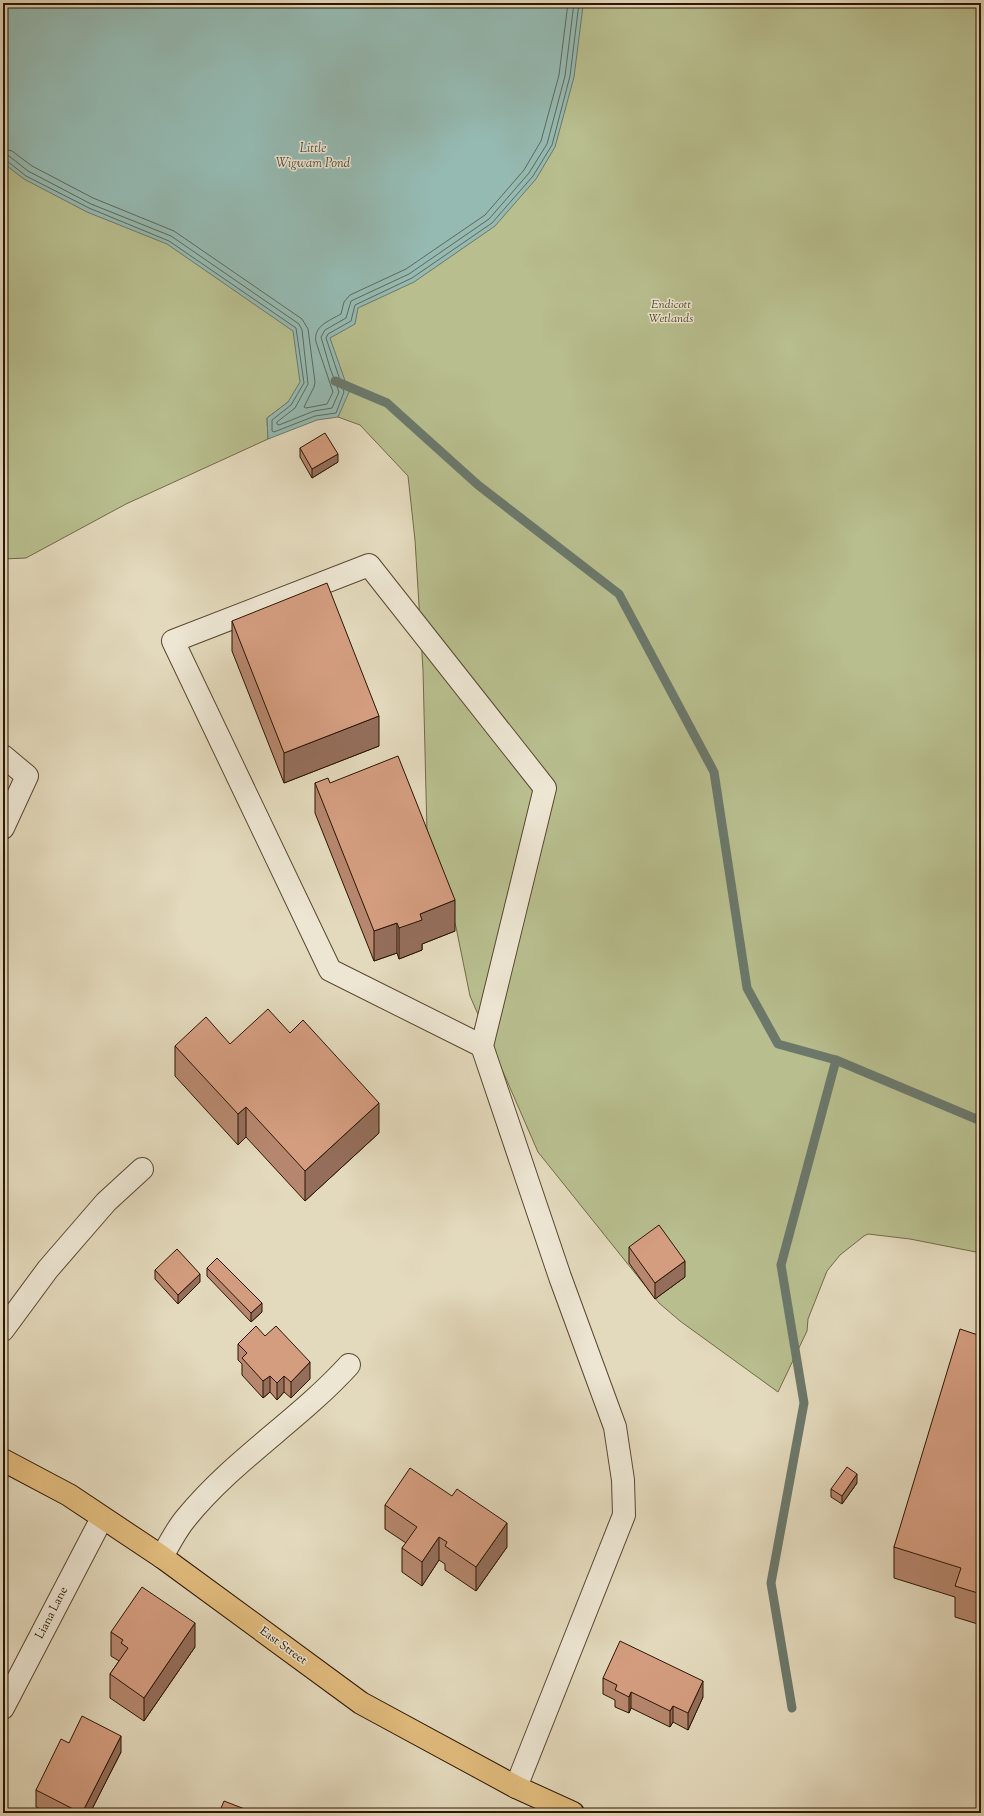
<svg xmlns="http://www.w3.org/2000/svg" width="984" height="1816" viewBox="0 0 984 1816" font-family="'Sorts Mill Goudy',serif">
<rect width="100%" height="100%" fill="#e3d9bc"/>
<filter id="stains"><feTurbulence type="fractalNoise" baseFrequency=".005" numOctaves="4"/><feColorMatrix values="0 0 0 0 .2 0 0 0 0 .09 0 0 0 0 .02 0 0 0 .5 -.17"/></filter>
<radialGradient id="worn" r=".72"><stop offset=".6" stop-color="#630" stop-opacity="0"/><stop offset="1" stop-color="#630" stop-opacity=".3"/></radialGradient>
<polygon fill="#b8be8e" stroke="#726a48" points="3,3 981,3 981,1253 910,1239 868,1234 864,1236 840,1255 827,1271 808,1319 807,1331 778,1392 680,1321 659,1303 538,1152 470,996 456,927 427,833 423,670 415,540 408,476 360,425 338,417 339,415 288,402 267,418 268,439 126,504 26,558 3,559"/>
<polygon fill="#95bab2" stroke="#6b786b" points="3,3 583,3 583,6 574,77 555,147 536,179 495,226 414,282 358,308 355,324 330,338 349,392 338,417 317,420 268,439 267,418 288,402 300,382 293,331 167,244 87,212 24,179 3,163"/>
<g fill="none" stroke-linecap="round" stroke-linejoin="round">
<g stroke="#60685a" stroke-width="1">
<path d="M 3,149 L 12,151 L 32,166 L 93,198 L 174,231 L 302,319 L 308,329 L 315,382 L 314,387 L 304,407 L 306,408 L 327,404 L 333,392 L 316,342 C 313,326 329,321 341,314 L 344,302 L 350,295 L 406,269 L 485,215 L 524,170 L 541,141 L 559,75 L 568,3"/>
<polyline points="3,155 9,156 28,171 91,204 171,236 299,324 302,330 308,384 295,408 277,422 277,424 279,425 314,411 332,408 339,392 330,368 321,337 325,330 346,318 351,301 409,274 489,219 529,173 547,144 565,76 574,3"/>
<polyline points="3,160 7,161 26,176 89,208 169,241 296,328 304,383 291,405 272,420 272,431 274,432 315,416 336,413 344,392 326,338 328,334 351,321 355,305 412,278 492,223 533,176 552,145 570,76 579,3"/>
</g>
<g stroke="#6b786b" stroke-width="9">
<polyline points="335,381 387,403 478,485 619,594 714,772 747,988 778,1044 836,1060"/>
<polyline points="792,1708 771,1583 804,1403 781,1265 836,1060 981,1121"/>
</g>
<defs>
<g id="minor">
<polyline points="3,756 27,776 3,828"/>
<polyline points="482,1046 330,970 173,641 369,565 545,788 482,1046 560,1277 615,1427 623,1480 624,1515 516,1787"/>
<polyline points="3,1330 48,1269 106,1202 142,1169"/>
<path d="M 162,1557 C 169,1544 176,1530 186,1518 C 233,1460 299,1420 349,1365"/>
<polyline points="3,1708 102,1518"/>
</g>
<polyline id="major" points="3,1460 69,1495 162,1557 361,1703 516,1787 573,1813"/>
</defs>
<use href="#minor" stroke="#5a4730" stroke-width="24"/>
<use href="#major" stroke="#2c1601" stroke-width="24"/>
<use href="#minor" stroke="#ede6d3" stroke-width="22"/>
<use href="#major" stroke="#e2bc7e" stroke-width="22"/>
</g>
<g fill="#b6876e" stroke="#2c1601">
<polygon points="300,448 338,462 312,478 300,457"/>
<polygon points="232,621 379,746 284,783 232,651"/>
<polygon points="315,783 330,783 455,931 422,944 422,950 399,959 397,953 374,961 315,813"/>
<polygon points="230,1044 379,1133 305,1201 246,1137 238,1145 175,1076 175,1046"/>
<polygon points="629,1247 685,1277 655,1299 629,1263"/>
<polygon points="207,1268 262,1312 251,1322 207,1276"/>
<polygon points="155,1270 200,1282 178,1304 155,1279"/>
<polygon points="265,1336 310,1379 291,1398 284,1392 277,1400 270,1392 263,1398 242,1375 242,1364 238,1360 238,1344"/>
<polygon points="981,1336 981,1625 955,1617 955,1597 894,1578 894,1547"/>
<polygon points="857,1483 842,1504 831,1497 831,1489"/>
<polygon points="385,1505 507,1547 476,1591 445,1570 445,1564 439,1560 422,1586 402,1572 402,1548 406,1543 385,1529"/>
<polygon points="111,1632 195,1647 144,1721 110,1698 110,1674 119,1661 111,1656"/>
<polygon points="603,1678 703,1697 688,1730 673,1722 670,1727 631,1708 629,1713 615,1707 615,1700 603,1694"/>
<polygon points="69,1743 121,1752 90,1813 48,1813 36,1807 36,1790"/>
</g>
<g fill="#946e5a" stroke="#2c1601">
<polygon points="338,454 338,462 312,478 312,469"/>
<polygon points="379,716 379,746 284,783 284,753"/>
<polygon points="455,900 455,931 422,944 422,950 399,959 399,928 420,914"/>
<polygon points="397,923 397,953 374,961 374,931"/>
<polygon points="379,1103 379,1133 305,1201 305,1171"/>
<polygon points="246,1107 246,1137 238,1145 238,1114"/>
<polygon points="685,1261 685,1277 655,1299 655,1283"/>
<polygon points="200,1274 200,1282 178,1304 178,1295"/>
<polygon points="262,1303 262,1312 251,1322 251,1313"/>
<polygon points="310,1362 310,1379 291,1398 291,1382"/>
<polygon points="270,1376 270,1392 263,1398 263,1381"/>
<polygon points="284,1376 284,1392 277,1400 277,1383"/>
<polygon points="857,1474 857,1483 842,1504 842,1496"/>
<polygon points="507,1523 507,1547 476,1591 476,1567"/>
<polygon points="439,1537 439,1560 422,1586 422,1562"/>
<polygon points="195,1623 195,1647 144,1721 144,1698"/>
<polygon points="703,1681 703,1697 688,1730 688,1713"/>
<polygon points="631,1692 631,1708 629,1713 629,1697"/>
<polygon points="673,1706 673,1722 670,1727 670,1711"/>
<polygon points="121,1736 121,1752 90,1813 82,1813"/>
</g>
<g fill="#d49d80" stroke="#2c1601">
<polygon points="325,433 338,454 312,469 300,448"/>
<polygon points="327,583 379,716 284,753 232,621"/>
<polygon points="398,756 455,900 420,914 422,920 399,928 397,923 374,931 315,783 328,778 330,783"/>
<polygon points="268,1009 290,1033 303,1020 379,1103 305,1171 246,1107 238,1114 175,1046 206,1017 230,1044"/>
<polygon points="659,1225 685,1261 655,1283 629,1247"/>
<polygon points="177,1249 200,1274 178,1295 155,1270"/>
<polygon points="217,1258 262,1303 251,1313 207,1268"/>
<polygon points="256,1326 265,1336 276,1326 310,1362 291,1382 284,1376 277,1383 270,1376 263,1381 242,1358 247,1353 238,1344"/>
<polygon points="960,1329 981,1336 981,1594 955,1586 961,1568 894,1547"/>
<polygon points="847,1467 857,1474 842,1496 831,1489"/>
<polygon points="410,1468 452,1496 457,1489 507,1523 476,1567 445,1546 447,1542 439,1537 422,1562 402,1548 417,1527 385,1505"/>
<polygon points="142,1587 195,1623 144,1698 110,1674 128,1648 121,1643 123,1640 111,1632"/>
<polygon points="620,1641 703,1681 688,1713 673,1706 670,1711 631,1692 629,1697 615,1690 617,1685 603,1678"/>
<polygon points="82,1716 121,1736 82,1813 81,1813 36,1790 61,1739 69,1743"/>
<polygon points="224,1801 255,1813 219,1813"/>
</g>
<g text-anchor="middle" dominant-baseline="central" stroke-width="3" stroke-linejoin="round" paint-order="stroke">
<g font-size="12" font-style="italic" fill="#56482b" stroke="#ede6d3">
<text x="671" y="305">Endicott<tspan x="671" dy="14">Wetlands</tspan></text>
</g>
<g font-size="12" fill="#2c1601" stroke="#ede6d3">
<text transform="translate(52 1613) rotate(-63)">Liana Lane</text>
<text transform="translate(283 1646) rotate(36)">East Street</text>
</g>
<g font-size="13" font-style="italic" fill="#514f3f" stroke="#ede6d3">
<text x="313" y="149">Little<tspan x="313" dy="15">Wigwam Pond</tspan></text>
</g>
</g>
<rect width="984" height="1816" fill="none" stroke="#e3d9bc" stroke-width="16"/>
<rect x="4" y="4" width="976" height="1808" fill="none" stroke="#2c1601" stroke-width="2"/>
<rect x="8" y="8" width="968" height="1800" fill="none" stroke="#2c1601"/>
<rect width="100%" height="100%" filter="url(#stains)"/>
<rect width="100%" height="100%" fill="url(#worn)"/>
</svg>
